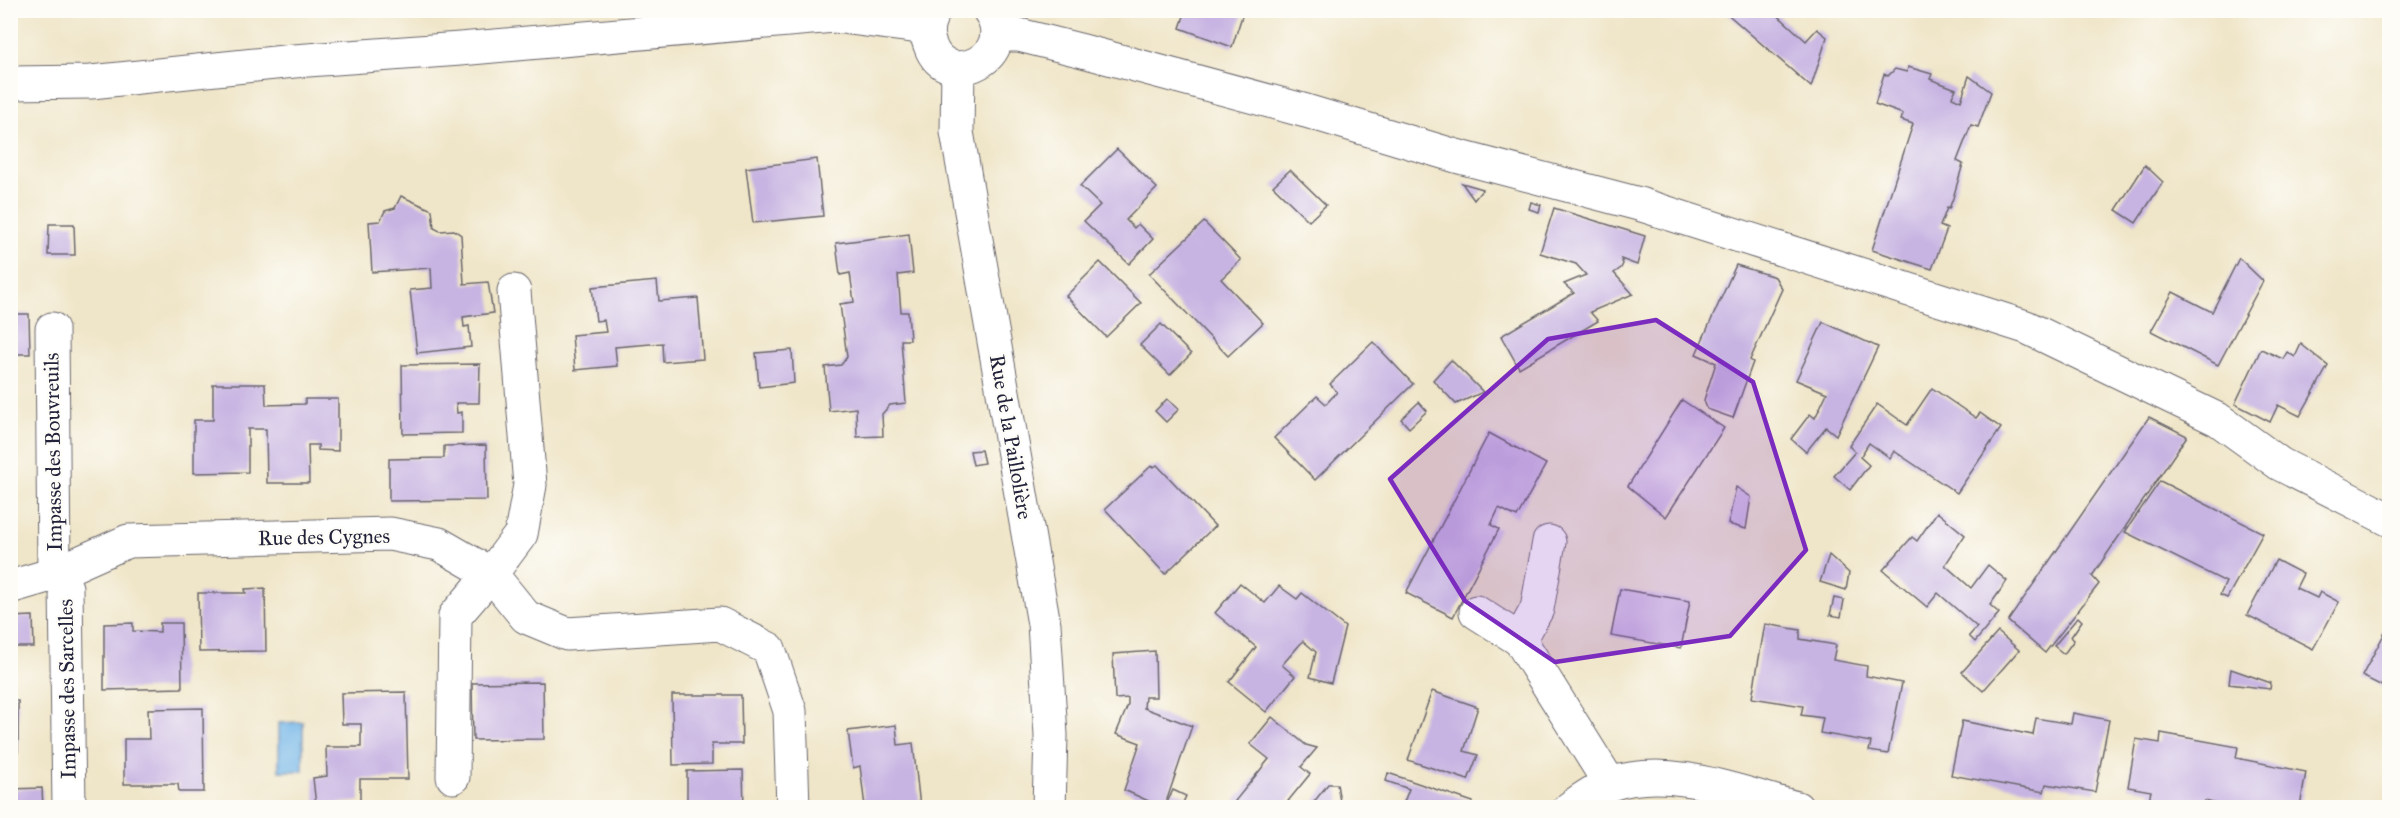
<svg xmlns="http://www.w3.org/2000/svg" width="2400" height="818" viewBox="0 0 2400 818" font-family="'IM FELL Great Primer',serif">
<rect width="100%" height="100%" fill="#fdfcf7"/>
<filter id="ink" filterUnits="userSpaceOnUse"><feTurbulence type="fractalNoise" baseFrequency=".0167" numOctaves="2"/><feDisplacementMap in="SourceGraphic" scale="12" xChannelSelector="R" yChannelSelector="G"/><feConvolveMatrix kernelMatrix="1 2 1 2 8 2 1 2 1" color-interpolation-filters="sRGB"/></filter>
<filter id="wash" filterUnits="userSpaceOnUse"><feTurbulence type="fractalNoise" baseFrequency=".008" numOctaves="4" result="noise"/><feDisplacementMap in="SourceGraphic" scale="24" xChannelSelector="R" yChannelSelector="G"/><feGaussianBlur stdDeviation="1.35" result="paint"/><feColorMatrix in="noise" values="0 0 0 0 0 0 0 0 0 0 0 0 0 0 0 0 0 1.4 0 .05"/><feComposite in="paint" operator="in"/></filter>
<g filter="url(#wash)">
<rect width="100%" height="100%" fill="#efe5c8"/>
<polygon fill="#73b6e8" stroke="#4a6c92" stroke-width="1.5" points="303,722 303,771 279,771 279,723"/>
<g id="blocks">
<g fill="#c7b4e2">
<polygon points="1186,10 1244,10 1232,47 1180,28"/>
<polygon points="1723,10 1772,10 1806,41 1817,29 1827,37 1811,87"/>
<polygon points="1908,67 1932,74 1930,79 1956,89 1952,97 1961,101 1969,76 1991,92 1978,127 1971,125 1957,161 1963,164 1953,198 1949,209 1947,208 1940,226 1947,229 1932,269 1872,250 1913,124 1901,120 1903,114 1875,104 1884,74 1888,76 1895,69 1907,72"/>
<polygon points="1117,149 1157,188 1126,220 1134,228 1138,224 1153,239 1129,264 1084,221 1100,205 1080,186"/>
<polygon points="817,159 823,216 753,223 746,168"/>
<polygon points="2145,165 2163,182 2136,223 2116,210"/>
<polygon points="1290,170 1326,205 1309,221 1273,186"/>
<polygon points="1462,183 1483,189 1474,200"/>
<polygon points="401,196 432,210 434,228 440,231 454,230 461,235 464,284 488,282 493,313 463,317 464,327 469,326 471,347 417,353 410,290 432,288 431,268 372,272 369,222 380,221 385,211 395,208"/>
<polygon points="1531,202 1541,205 1539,212 1529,209"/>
<polygon points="1554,208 1645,236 1637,265 1621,259 1623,264 1621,268 1614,273 1633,294 1590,312 1598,321 1519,368 1501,336 1574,293 1564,284 1586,275 1576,264 1540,253"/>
<polygon points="1204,222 1241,260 1221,279 1263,323 1228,356 1149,274"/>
<polygon points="49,224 74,224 75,255 48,255"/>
<polygon points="909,234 913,273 898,275 901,312 908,312 910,340 901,340 906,403 890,405 882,414 883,436 857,437 856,408 829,411 825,367 841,365 847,357 840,304 854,302 850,273 840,275 836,243"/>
<polygon points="2239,258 2263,281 2218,365 2151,331 2173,292 2212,312"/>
<polygon points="1100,262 1141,303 1106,337 1066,296"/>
<polygon points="1736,265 1775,277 1782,289 1750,360 1753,362 1733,418 1707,409 1704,400 1716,363 1696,354"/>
<polygon points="657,281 659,301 698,298 703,359 663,362 662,343 615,347 617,366 575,370 572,335 606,332 604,320 596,321 592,287"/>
<polygon points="10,314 29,314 30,354 10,354"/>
<polygon points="1823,322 1878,347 1836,435 1826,427 1806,452 1791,439 1810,414 1815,418 1827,393 1796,380"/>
<polygon points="1161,324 1191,354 1170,375 1140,345"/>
<polygon points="1373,342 1413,384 1315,480 1274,438 1317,396 1326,404 1337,392 1330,384"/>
<polygon points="2301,344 2328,366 2300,416 2278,405 2270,422 2235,404 2261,349 2283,359 2287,352 2295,357"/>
<polygon points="792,350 794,383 759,387 756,353"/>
<polygon points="1451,360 1483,392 1456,404 1433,380"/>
<polygon points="480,364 479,403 456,403 457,413 462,412 462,433 403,434 402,365"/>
<polygon points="213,384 265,384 266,405 305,404 305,399 338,399 338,451 318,450 318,445 308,445 309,483 267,483 266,429 248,429 248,472 194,473 194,420 213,420"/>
<polygon points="1932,388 1976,418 1980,413 2001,428 1957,493 1894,451 1890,458 1869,443 1860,457 1869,465 1850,490 1834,476 1855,452 1849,446 1877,404 1907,425"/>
<polygon points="1167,399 1179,409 1166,422 1155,411"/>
<polygon points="1682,400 1724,428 1666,517 1628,486"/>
<polygon points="1419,402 1427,411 1409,428 1401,419"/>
<polygon points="2149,417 2187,436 2092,576 2099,584 2045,653 2008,621"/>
<polygon points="1489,433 1546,464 1517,517 1499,508 1491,525 1499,529 1453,617 1406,593"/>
<polygon points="486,445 487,500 389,501 389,459 444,458 444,446"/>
<polygon points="981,450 984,463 973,465 970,451"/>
<polygon points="1157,465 1215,526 1165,574 1105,509 1151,466 1154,467"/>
<polygon points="2160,481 2263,533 2227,598 2220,595 2226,582 2125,532"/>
<polygon points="1736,487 1751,497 1746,529 1728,524"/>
<polygon points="1937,512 1965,535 1945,565 1971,588 1988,565 2007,581 1990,605 1999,613 1975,642 1969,636 1977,627 1938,593 1927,607 1883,570 1912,537 1917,541"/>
<polygon points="1829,555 1849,573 1846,590 1820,582"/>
<polygon points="2276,560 2303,574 2296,588 2317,598 2320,592 2339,602 2313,649 2247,615"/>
<polygon points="1240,583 1265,603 1279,586 1297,599 1302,593 1345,627 1331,683 1310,677 1316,652 1303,641 1282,665 1295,676 1266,712 1229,682 1256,647 1215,613"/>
<polygon points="265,588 266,651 199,652 198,593 246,593 245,589"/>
<polygon points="1620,589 1690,601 1681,648 1611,636"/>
<polygon points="1834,598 1844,600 1841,617 1830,615"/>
<polygon points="33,616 34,647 10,647 10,617"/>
<polygon points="2078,617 2082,621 2071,637 2074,640 2064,654 2054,646"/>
<polygon points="133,623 133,631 160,632 160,623 181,623 182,688 104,690 104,624"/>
<polygon points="2390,623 2390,690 2362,676"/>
<polygon points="1765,624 1800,630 1800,639 1836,645 1833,660 1867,666 1866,676 1902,683 1888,754 1869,751 1871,742 1820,733 1823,718 1801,715 1803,706 1752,698"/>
<polygon points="1998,632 2019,650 1983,691 1962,672"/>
<polygon points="1155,651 1156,697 1145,697 1144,708 1192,726 1164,808 1124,790 1140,743 1116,734 1128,705 1128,698 1115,699 1113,654"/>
<polygon points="2231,669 2271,683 2270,689 2229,684"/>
<polygon points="543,682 544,739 473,740 472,683"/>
<polygon points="1432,691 1478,707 1464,751 1478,755 1468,780 1408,760"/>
<polygon points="406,692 408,779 360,779 360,801 316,806 313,778 327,776 326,747 361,747 361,724 342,724 341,693"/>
<polygon points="672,695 741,695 742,744 712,744 712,764 673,765"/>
<rect x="10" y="701" width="8" height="51"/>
<polygon points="203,708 204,792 179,792 178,784 124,784 124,739 149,739 148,709"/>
<polygon points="2073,713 2109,720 2095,792 2046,784 2044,792 1951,775 1962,721 2033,735 2036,718 2071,724"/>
<polygon points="1272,717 1306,745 1317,748 1301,767 1310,774 1288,801 1297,807 1243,807 1235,801 1269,759 1250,744"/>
<polygon points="896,725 898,745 913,743 920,807 865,807 860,766 853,768 848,731"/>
<polygon points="2161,733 2238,747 2236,758 2306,772 2300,807 2228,807 2205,801 2204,807 2192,807 2149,800 2151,791 2128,787 2136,739 2160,743"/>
<polygon points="743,770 744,807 687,807 687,771"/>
<polygon points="1388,773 1473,802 1472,807 1402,807 1409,789 1386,781"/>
<polygon points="1328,784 1337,784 1341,807 1310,807"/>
<polygon points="42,788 43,807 10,807 10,789"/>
<polygon points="1173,790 1186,796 1181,807 1165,807"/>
</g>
</g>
</g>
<g filter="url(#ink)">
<use href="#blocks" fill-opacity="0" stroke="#6a666c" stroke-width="1.5"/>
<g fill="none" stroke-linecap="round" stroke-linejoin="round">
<defs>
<g id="minor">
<polyline points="958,68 957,132 1044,624 1051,735 1049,808"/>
<polyline points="52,329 54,574 66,588 69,808"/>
<polyline points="1549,542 1537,609 1520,640 1610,784"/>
<polyline points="10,587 54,574 128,541 390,534 439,544 491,574 526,617 567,634 720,624 769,649 790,711 793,808"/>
<polyline points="1476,612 1520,640"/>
<polyline points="453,777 455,616 491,574 521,534 530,485 514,291"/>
<path d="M 1570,808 C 1582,799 1596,789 1610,784 C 1671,764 1737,792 1797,808"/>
</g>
<g id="major">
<path d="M 935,10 C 927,21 925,33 930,45 C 947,94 1021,55 989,10"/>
<polyline points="997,35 1019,35 1083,51 1306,111 1456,156 1639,204 2026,327 2219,420 2280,464 2390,520"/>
<polyline points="10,83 91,82 294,61 460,49 834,16 927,28"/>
</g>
</defs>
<use href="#minor" stroke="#6a666c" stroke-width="35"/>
<use href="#major" stroke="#6a666c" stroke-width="35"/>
<use href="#minor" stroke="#fff" stroke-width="33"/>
<use href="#major" stroke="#fff" stroke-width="33"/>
</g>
</g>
<path fill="#7b2cbf" fill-opacity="0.2" stroke="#7b2cbf" stroke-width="4.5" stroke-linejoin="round" d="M 1656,320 L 1753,382 L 1806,550 L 1730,636 L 1555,662 L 1465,601 L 1390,479 L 1548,339 Z"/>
<g text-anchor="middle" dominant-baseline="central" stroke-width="4.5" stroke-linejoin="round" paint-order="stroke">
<g font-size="21" fill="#22223b" stroke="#fdfcf7">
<text transform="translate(1011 437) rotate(80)">Rue de la Paillolière</text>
<text transform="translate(53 452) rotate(-91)">Impasse des Bouvreuils</text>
<text transform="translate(324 537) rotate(-1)">Rue des Cygnes</text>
<text transform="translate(67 689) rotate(-91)">Impasse des Sarcelles</text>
</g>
</g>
<rect width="2400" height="818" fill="none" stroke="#fdfcf7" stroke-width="36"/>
</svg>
